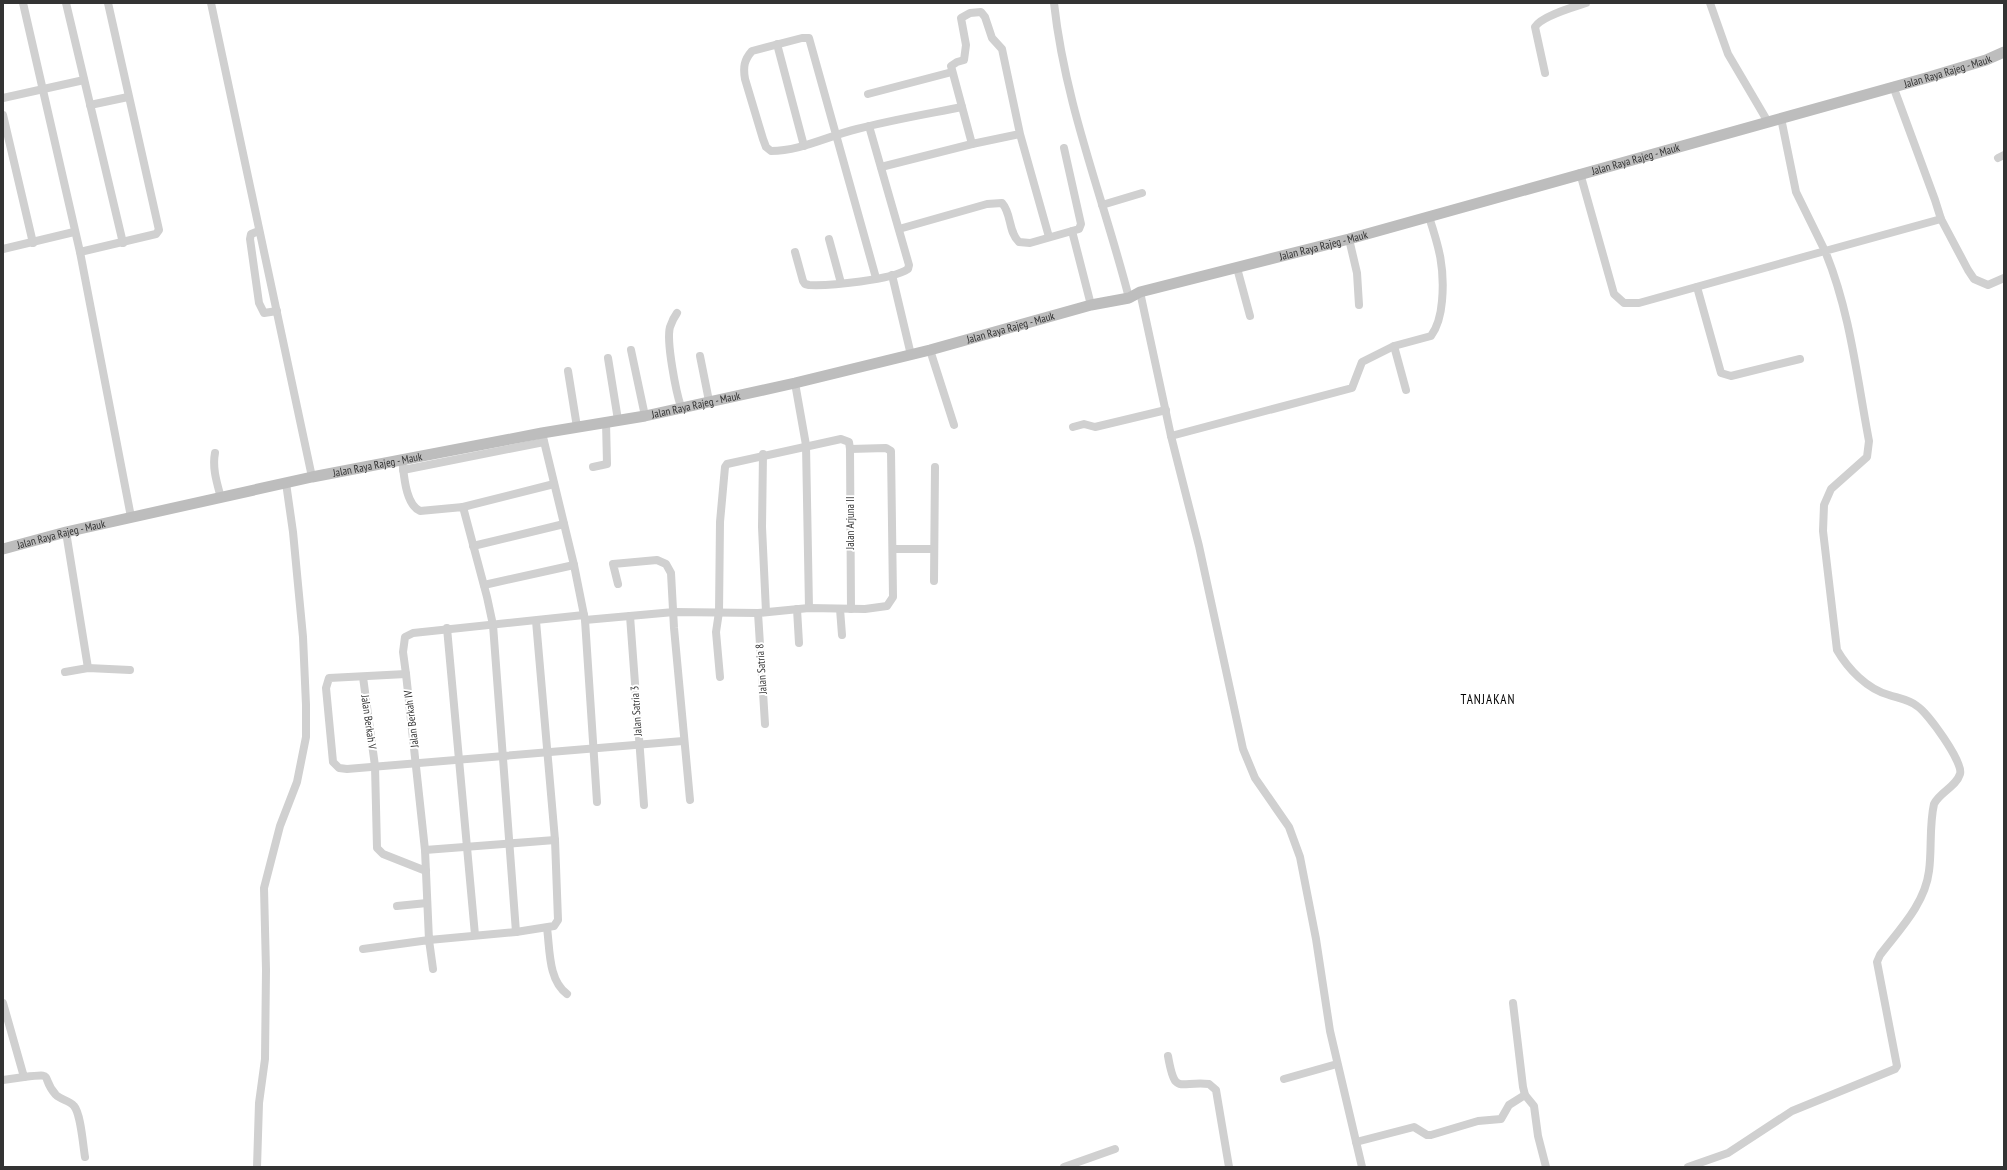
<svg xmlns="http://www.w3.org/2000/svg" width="2007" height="1170" viewBox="0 0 2007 1170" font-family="'PT Sans Narrow',sans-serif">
<rect width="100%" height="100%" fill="#fff"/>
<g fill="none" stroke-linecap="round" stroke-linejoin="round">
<g stroke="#d0d0d0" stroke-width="8">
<polyline points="23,3 80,252 131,517"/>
<polyline points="66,3 123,243"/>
<polyline points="211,3 312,477"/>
<path d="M 1054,3 C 1065,105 1104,200 1129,298"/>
<polyline points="1710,3 1728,54 1768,122"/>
<polyline points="777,44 804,146"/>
<path d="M 1545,73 L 1535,27 C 1541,16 1574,7 1586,3"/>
<polyline points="1893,86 1935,200 1941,219 1968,270 1974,279 1988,285 2004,278"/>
<polyline points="868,94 952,72"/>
<polyline points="3,98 84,80"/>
<polyline points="90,105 128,97"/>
<polyline points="3,115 33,243"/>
<polyline points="1020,134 972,144 951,66 957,62 964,60 966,45 961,18 970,13 981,12 985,17 992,38 1002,49 1020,134 1049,237"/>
<polyline points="1064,148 1081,224 1079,229 1072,231"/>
<polyline points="1998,158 2004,155"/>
<polyline points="881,167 972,144"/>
<polyline points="1580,173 1614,294 1624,303 1639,303 1825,251 1796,192 1781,118"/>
<polyline points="1102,205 1142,193"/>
<path d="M 899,229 L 987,204 L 1002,203 C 1012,214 1008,232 1019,242 L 1030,243 L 1072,231 L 1091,305"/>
<polyline points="259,231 251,234 250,239 259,303 264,313 277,311"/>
<polyline points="829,239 841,283"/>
<polyline points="1349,239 1357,273 1359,305"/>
<polyline points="3,249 74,232"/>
<polyline points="80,252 156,234 159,230 108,3"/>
<path d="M 795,252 L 803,281 L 805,284 L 809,285 C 830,286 892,280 908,269 L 909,265 L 869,126"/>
<polyline points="1237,268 1250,316"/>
<polyline points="892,275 911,355"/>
<path d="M 876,278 L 809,38 L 802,38 L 752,51 C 744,60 743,67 745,79 L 763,139 L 766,147 L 771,151 C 800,151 828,136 857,129 C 891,120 927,114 962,107"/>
<polyline points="1697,287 1721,373 1731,376 1800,359"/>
<polyline points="1140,292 1171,436 1199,546 1243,749 1255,778 1289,827 1300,857 1316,939 1330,1031 1362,1167"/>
<path d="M 677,313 C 674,317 672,321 670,327 C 666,341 676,392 681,407"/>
<polyline points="1394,346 1406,390"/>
<polyline points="631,350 645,416"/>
<polyline points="930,350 954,425"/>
<polyline points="700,356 709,401"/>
<polyline points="608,358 618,420"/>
<polyline points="568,371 577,427"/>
<polyline points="795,383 806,445 809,608"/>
<polyline points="1073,427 1084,424 1095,427 1166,410"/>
<polyline points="542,433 574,565 585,620 597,802"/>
<path d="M 1171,436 L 1352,388 L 1362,362 L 1394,346 L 1431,336 C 1439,325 1441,313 1442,301 C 1445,268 1439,247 1429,217"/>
<path d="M 215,453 C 212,468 217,483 221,498"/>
<polyline points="763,454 762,527 766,612"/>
<path d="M 402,459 C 404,474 405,504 420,511 L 463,507 L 487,597 L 493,625 L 516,932"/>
<polyline points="593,467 607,464 606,422"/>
<polyline points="403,470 544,442"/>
<polyline points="463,507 554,484"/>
<polyline points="66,532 88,668"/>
<polyline points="473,546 564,524"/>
<polyline points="893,549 934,549"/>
<polyline points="934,581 935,467"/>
<polyline points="618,584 613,564 657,560 666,564 671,573 674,628 690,800"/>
<polyline points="484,585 574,565"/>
<polyline points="797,609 799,643"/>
<polyline points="840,609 842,635"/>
<polyline points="758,613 765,724"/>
<polyline points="584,615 413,633 405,637 403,652 406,674 329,678 326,688 333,762 339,768 347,769 683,741"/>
<polyline points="630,616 644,805"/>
<polyline points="585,620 674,612 758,613 809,608 865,609 887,606 893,597 891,451 886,448 850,449"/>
<polyline points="447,628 475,935"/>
<polyline points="65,672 88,668 130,670"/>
<polyline points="406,674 425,850 429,940 516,932 554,926 558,920 555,840 536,621"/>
<polyline points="363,677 375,766 377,848 383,854 426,871"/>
<polyline points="720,677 716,632 719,612 720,522 725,467 727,464 841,439 849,442 850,449 851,609"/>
<polyline points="425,850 555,840"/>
<polyline points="397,906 427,903"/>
<path d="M 547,928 C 550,949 548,980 567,994"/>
<polyline points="363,949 429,940 433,969"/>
<path d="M 3,1003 L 24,1077 C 57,1073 39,1076 56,1095 C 61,1100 69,1100 74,1106 C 81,1114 83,1146 85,1157"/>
<polyline points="1513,1003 1523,1087 1525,1095 1534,1106 1538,1136 1546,1167"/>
<path d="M 1168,1056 C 1175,1096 1178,1081 1209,1084 L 1216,1090 L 1229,1167"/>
<polyline points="1284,1079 1337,1064"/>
<polyline points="3,1080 24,1077"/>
<polyline points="1356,1142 1414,1127 1427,1135 1431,1135 1478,1121 1501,1119 1509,1105 1525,1095"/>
<polyline points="257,1167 259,1103 265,1059 266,970 264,888 280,826 297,782 306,737 306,705 303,637 293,532 286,483"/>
<polyline points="1064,1167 1115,1149"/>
<path d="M 1688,1167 L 1728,1153 L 1792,1111 L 1895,1069 L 1897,1066 L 1877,962 L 1880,955 C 1899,930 1925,904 1929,871 C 1932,849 1929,826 1934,804 C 1940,792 1956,787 1960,774 C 1964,763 1928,713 1917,706 C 1910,700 1898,698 1889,695 C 1867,689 1848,669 1837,650 L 1823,531 L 1824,505 L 1831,489 L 1867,457 L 1869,441 C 1857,378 1850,311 1825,251 L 1941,219"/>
</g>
<path stroke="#bdbdbd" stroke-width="11" id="s1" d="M 3,549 L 66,532 L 312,477 L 542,433 L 645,416 L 795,383 L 930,350 L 1091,305 L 1129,298 L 1140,292 L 1349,239 L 1926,78 L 1986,60 L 2004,52"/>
</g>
<g text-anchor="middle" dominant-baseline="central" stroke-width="4" stroke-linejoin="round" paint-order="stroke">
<g font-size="11" fill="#333" stroke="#fff">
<text stroke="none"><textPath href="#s1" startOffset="2004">Jalan Raya Rajeg - Mauk</textPath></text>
<text stroke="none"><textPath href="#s1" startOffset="1680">Jalan Raya Rajeg - Mauk</textPath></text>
<text stroke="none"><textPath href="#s1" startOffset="1356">Jalan Raya Rajeg - Mauk</textPath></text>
<text stroke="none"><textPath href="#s1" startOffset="1032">Jalan Raya Rajeg - Mauk</textPath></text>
<text stroke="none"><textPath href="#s1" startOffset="708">Jalan Raya Rajeg - Mauk</textPath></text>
<text stroke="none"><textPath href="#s1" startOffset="384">Jalan Raya Rajeg - Mauk</textPath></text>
<text transform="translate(850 523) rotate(-90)">Jalan Arjuna II</text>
<text stroke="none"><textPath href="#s1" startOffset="60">Jalan Raya Rajeg - Mauk</textPath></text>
<text transform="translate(761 669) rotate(-94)">Jalan Satria 8</text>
<text transform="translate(636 711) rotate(-94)">Jalan Satria 3</text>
<text transform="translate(411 719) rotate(-97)">Jalan Berkah IV</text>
<text transform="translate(369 722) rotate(82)">Jalan Berkah V</text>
</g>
<g font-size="13" letter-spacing="1" fill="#000" stroke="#fff">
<text x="1488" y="699">TANJAKAN</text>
</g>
</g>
<rect width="2007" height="1170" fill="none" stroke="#333333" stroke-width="8"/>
</svg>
